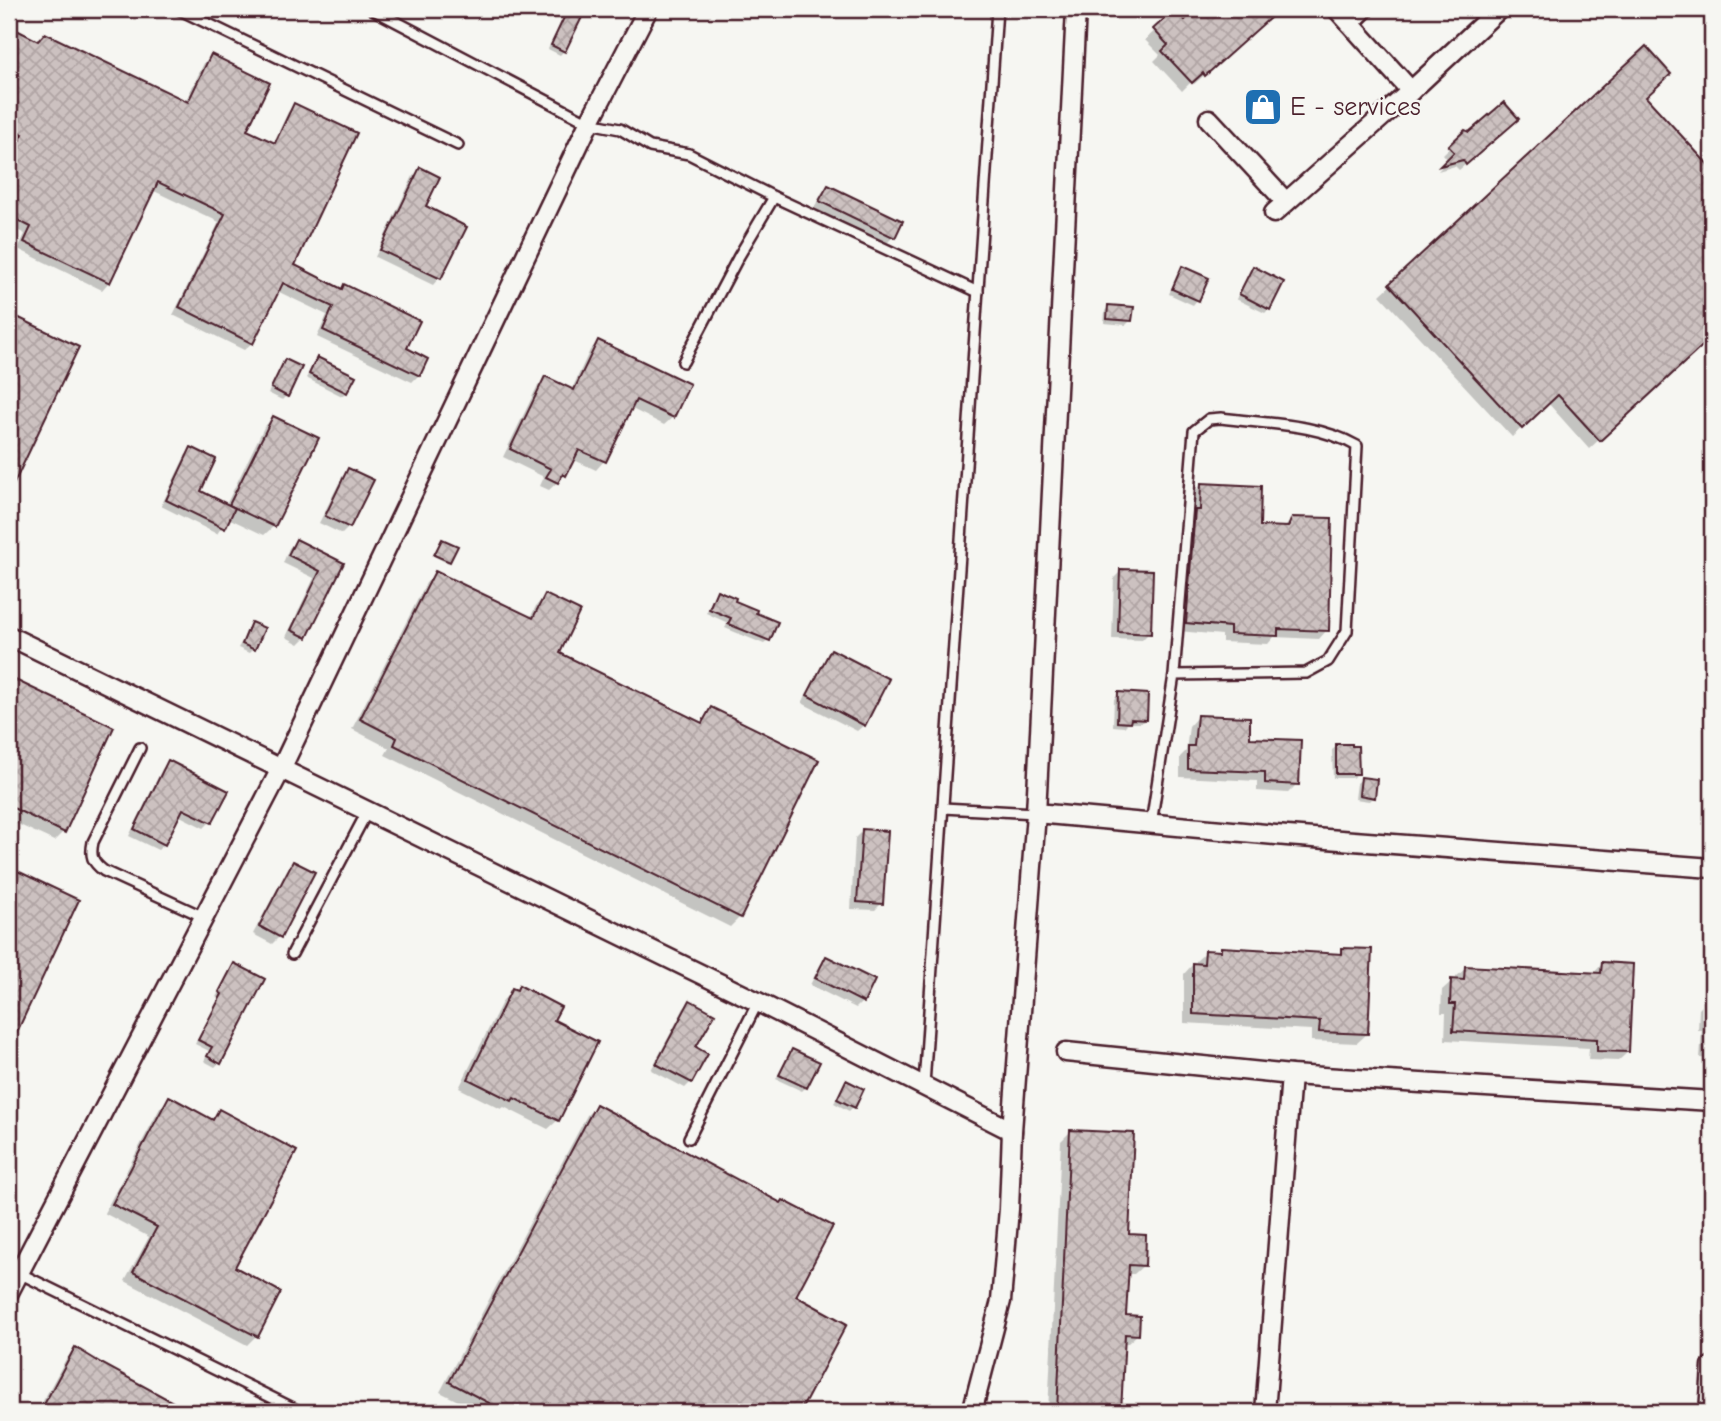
<svg xmlns="http://www.w3.org/2000/svg" width="1721" height="1421" viewBox="0 0 1721 1421" font-family="'Comic Neue',sans-serif">
<defs>
<pattern id="building-cross-hatch" width="8" height="8" patternUnits="userSpaceOnUse" patternTransform="scale(1.75)"><rect width="8" height="8" fill="#ccc1c0"/><path d="M0 0l8 8M0 8l8-8" fill="none" stroke="#b1a5a5"/></pattern>
</defs>
<rect width="100%" height="100%" fill="#f6f6f2"/>
<filter id="ink" filterUnits="userSpaceOnUse"><feTurbulence type="fractalNoise" baseFrequency=".0143" numOctaves="2"/><feDisplacementMap in="SourceGraphic" scale="14" xChannelSelector="R" yChannelSelector="G"/><feConvolveMatrix kernelMatrix="1 2 1 2 8 2 1 2 1" color-interpolation-filters="sRGB"/></filter>
<g filter="url(#ink)">
<g fill="#0003">
<polygon points="381,9 399,9 393,15"/>
<polygon points="474,9 494,9 488,15"/>
<polygon points="568,9 584,9 564,51 560,55 548,49"/>
<polygon points="1199,9 1281,9 1194,84 1192,81 1182,91 1154,61 1160,55 1145,40 1175,12 1185,22"/>
<polygon points="9,28 38,43 185,102 204,63 211,56 245,131 273,144 288,112 295,105 292,266 404,349 419,375 412,382 317,337 327,315 277,291 252,343 244,350 173,315 219,222 152,190 109,282 102,290 18,249 25,234 9,226 9,158 17,141 9,137"/>
<polygon points="1645,49 1644,97 1712,171 1712,335 1589,449 1548,403 1512,437 1380,295"/>
<polygon points="1510,126 1459,170 1455,166 1438,171 1448,160 1443,154 1466,132 1469,134"/>
<polygon points="420,170 424,207 439,278 433,285 375,257 413,176"/>
<polygon points="828,187 893,237 886,244 814,208 821,194"/>
<polygon points="1183,268 1206,279 1197,300 1193,305 1169,294 1178,272"/>
<polygon points="1253,268 1269,309 1265,313 1236,299"/>
<polygon points="1109,306 1131,320 1126,325 1104,323 1105,311"/>
<polygon points="9,315 77,348 9,490"/>
<polygon points="598,342 673,417 664,425 630,408 604,461 596,470 572,459 565,475 549,490 540,486 544,477 503,457 537,387 546,379 571,391 590,350"/>
<polygon points="318,359 346,392 342,396 306,378"/>
<polygon points="286,361 286,396 282,400 268,393"/>
<polygon points="273,418 274,526 264,535 228,518 217,534 161,506 185,456 191,449 199,492 226,505 264,427"/>
<polygon points="348,470 349,527 342,534 319,523 342,477"/>
<polygon points="1201,485 1258,527 1284,528 1293,518 1327,630 1319,639 1274,637 1268,644 1222,642 1222,635 1178,631 1187,520 1192,515 1193,494"/>
<polygon points="296,541 342,564 306,637 299,644 286,637 314,578 283,563 289,548"/>
<polygon points="441,543 449,561 447,563 434,556"/>
<polygon points="1121,571 1149,633 1142,640 1112,639 1114,578"/>
<polygon points="436,573 530,618 536,606 545,596 557,653 699,724 711,709 740,917 730,927 385,755 389,748 352,729 426,583"/>
<polygon points="718,592 733,602 769,640 764,644 725,628 728,623 706,613"/>
<polygon points="252,624 253,649 249,653 238,648"/>
<polygon points="832,651 864,725 857,731 802,703 825,658"/>
<polygon points="9,679 112,728 63,832 54,841 9,820"/>
<polygon points="1119,694 1146,719 1141,723 1128,723 1124,727 1113,726 1114,699"/>
<polygon points="1197,717 1248,739 1297,784 1288,793 1257,791 1257,781 1180,777 1180,757 1186,751 1189,726"/>
<polygon points="1337,746 1357,774 1352,778 1333,778 1332,750"/>
<polygon points="168,763 210,822 204,828 178,815 164,844 158,850 129,836 162,769"/>
<polygon points="1362,779 1373,797 1369,801 1355,799 1357,783"/>
<polygon points="862,831 882,903 875,910 851,909 855,838"/>
<polygon points="293,863 279,937 272,944 253,934 287,870"/>
<polygon points="9,869 77,901 9,1045"/>
<polygon points="1222,949 1337,956 1343,950 1367,1034 1357,1043 1311,1041 1311,1030 1184,1023 1184,974 1193,964 1196,965 1196,961 1206,952 1219,953"/>
<polygon points="827,958 862,1002 856,1008 810,985 820,965"/>
<polygon points="1602,964 1628,1052 1618,1061 1588,1060 1589,1048 1445,1040 1446,1013 1441,1013 1442,990 1452,981 1456,981 1456,977 1466,968 1592,975"/>
<polygon points="235,965 219,1063 215,1067 204,1061 209,1051 195,1044 219,999 216,997"/>
<polygon points="513,990 552,1021 558,1120 548,1129 504,1107 501,1109 459,1088 503,1000"/>
<polygon points="1712,996 1712,1059 1700,1058 1702,1030 1698,1030 1699,1009 1709,999 1712,999"/>
<polygon points="690,1002 693,1048 691,1082 685,1088 651,1070 684,1008"/>
<polygon points="792,1051 806,1087 802,1091 776,1079"/>
<polygon points="847,1082 853,1107 849,1111 834,1103"/>
<polygon points="169,1098 210,1120 219,1111 233,1268 256,1336 247,1345 125,1281 149,1237 104,1213 160,1108"/>
<polygon points="597,1106 793,1297 844,1324 798,1412 480,1412 440,1392 587,1115"/>
<polygon points="1071,1131 1144,1265 1134,1274 1127,1274 1124,1317 1138,1334 1128,1343 1123,1343 1119,1412 1048,1412 1061,1141"/>
<polygon points="75,1350 188,1412 37,1412 66,1359"/>
</g>
<g fill="url(#building-cross-hatch)" stroke="#4a1f2b" stroke-width="2">
<polygon points="568,9 586,9 565,52 551,45"/>
<polygon points="1175,9 1185,20 1196,9 1280,9 1205,76 1203,73 1192,83 1162,51 1168,45 1153,29"/>
<polygon points="9,26 38,41 45,33 188,102 211,54 270,83 247,130 275,143 294,103 357,133 295,265 342,289 344,284 420,321 407,348 428,359 420,376 323,330 333,307 283,283 253,344 179,307 225,214 158,182 110,283 24,242 31,227 9,216 9,163 23,134 9,127"/>
<polygon points="1646,46 1671,74 1646,97 1712,169 1712,337 1600,441 1558,395 1522,429 1389,284"/>
<polygon points="1504,102 1519,119 1466,165 1463,160 1440,166 1454,152 1448,146 1465,130 1469,132"/>
<polygon points="420,167 440,177 426,206 467,227 441,279 380,250"/>
<polygon points="828,185 903,221 895,238 819,201"/>
<polygon points="1182,266 1209,278 1199,301 1172,289"/>
<polygon points="1253,266 1284,282 1270,310 1239,294"/>
<polygon points="1108,305 1134,307 1132,321 1107,319"/>
<polygon points="9,313 79,347 9,494"/>
<polygon points="598,340 690,384 674,418 636,400 606,462 579,450 566,476 563,474 558,483 546,477 551,469 510,449 545,376 574,390"/>
<polygon points="317,357 356,376 347,393 309,374"/>
<polygon points="285,359 302,367 288,397 271,388"/>
<polygon points="273,416 319,438 275,527 229,505"/>
<polygon points="191,447 216,459 201,491 235,508 225,529 166,500"/>
<polygon points="348,468 374,480 350,528 325,516"/>
<polygon points="1201,483 1261,486 1260,526 1288,527 1292,517 1332,518 1329,631 1278,629 1278,636 1230,634 1230,627 1186,623 1195,510 1200,510"/>
<polygon points="296,539 344,563 307,638 291,630 320,571 288,555"/>
<polygon points="442,539 458,546 450,562 434,555"/>
<polygon points="1120,569 1153,570 1151,634 1118,632"/>
<polygon points="435,571 533,618 545,594 580,611 560,653 702,723 711,707 819,760 741,918 394,745 397,738 360,719"/>
<polygon points="717,590 736,598 735,601 757,610 756,613 778,622 770,641 728,624 731,618 709,609"/>
<polygon points="251,622 265,628 255,650 242,644"/>
<polygon points="831,649 889,679 865,726 807,695"/>
<polygon points="9,677 114,727 65,833 9,806"/>
<polygon points="1118,692 1148,694 1147,720 1131,719 1130,723 1117,722"/>
<polygon points="1197,715 1250,717 1250,738 1301,740 1299,785 1265,783 1265,772 1188,769 1188,746 1194,746"/>
<polygon points="1336,744 1352,744 1352,746 1358,746 1359,774 1336,774"/>
<polygon points="168,760 229,791 212,823 183,809 165,845 134,829"/>
<polygon points="1361,777 1377,779 1375,798 1359,795"/>
<polygon points="862,829 888,831 883,904 857,902"/>
<polygon points="293,861 315,872 281,938 259,926"/>
<polygon points="9,867 79,900 9,1049"/>
<polygon points="1221,947 1342,954 1342,948 1372,949 1368,1034 1319,1032 1320,1021 1193,1014 1193,963 1204,964 1205,950 1221,951"/>
<polygon points="826,956 875,980 864,1003 815,978"/>
<polygon points="1602,962 1633,964 1629,1052 1597,1051 1597,1039 1453,1031 1455,1004 1450,1004 1451,979 1464,980 1465,966 1601,973"/>
<polygon points="234,963 265,979 221,1064 207,1056 212,1047 198,1040 222,994 219,992"/>
<polygon points="519,985 561,1007 554,1020 598,1042 559,1121 514,1098 512,1101 468,1079 512,988 517,990"/>
<polygon points="690,1000 715,1014 696,1047 708,1054 692,1083 656,1064"/>
<polygon points="792,1049 820,1062 807,1088 779,1075"/>
<polygon points="846,1080 864,1089 855,1108 837,1099"/>
<polygon points="169,1096 213,1120 219,1109 297,1151 235,1267 281,1292 258,1337 133,1272 157,1227 112,1204"/>
<polygon points="596,1104 781,1203 783,1200 833,1226 796,1296 847,1324 800,1412 506,1412 449,1382"/>
<polygon points="1070,1130 1134,1133 1129,1234 1146,1235 1145,1266 1129,1265 1126,1315 1140,1316 1139,1335 1125,1334 1121,1412 1057,1412"/>
<polygon points="75,1347 101,1363 191,1412 40,1412"/>
</g>
<g fill="none" stroke-linecap="round" stroke-linejoin="round">
<defs>
<g id="service">
<polyline points="178,9 458,145"/>
<polyline points="372,9 589,123 620,129 650,147 689,154 774,197 978,292"/>
<polyline points="683,362 739,256 774,197"/>
<path d="M 140,748 L 93,842 C 90,856 92,862 104,871 L 204,917"/>
<polyline points="943,808 1036,813"/>
<path d="M 1151,824 L 1174,675 L 1194,431 L 1209,419 L 1221,418 C 1266,424 1317,423 1357,446 L 1347,631 L 1328,661 L 1306,673 L 1174,675"/>
<polyline points="292,954 368,810"/>
<polyline points="924,1085 997,9"/>
<polyline points="689,1138 758,1002"/>
<polyline points="19,1273 301,1412"/>
</g>
<g id="minor">
<polyline points="1337,9 1411,91"/>
<polyline points="1350,23 1364,9"/>
<polyline points="1209,119 1286,202"/>
<polyline points="1274,213 1411,91 1499,9"/>
<polyline points="9,636 758,1002 1012,1131"/>
<polyline points="1036,813 1287,836 1712,868"/>
<polyline points="1066,1052 1291,1075 1712,1101"/>
<polyline points="9,1292 281,769 589,123 648,9"/>
<polyline points="972,1412 1001,1301 1009,1209 1012,1131 1036,813 1076,9"/>
<polyline points="1265,1412 1291,1075"/>
<polyline points="1709,1412 1712,1366"/>
</g>
</defs>
<use href="#service" stroke="#4a1f2b" stroke-width="14"/>
<use href="#minor" stroke="#4a1f2b" stroke-width="23"/>
<use href="#service" stroke="#f6f6f2" stroke-width="9"/>
<use href="#minor" stroke="#f6f6f2" stroke-width="18"/>
</g>
</g>
<defs>
<symbol id="shop-square" viewBox="-11 -11 22 22"><rect x="-9" y="-9" width="18" height="18" rx="4" fill="#1f6fb2" stroke="#f6f6f2"/><path d="M-5-2.5h2.3a2.7 3.5 0 0 1 5.4 0H5L5.5 6h-11ZM-1.5-2.5h3a1.5 2.3 0 0 0-3 0Z" fill="#fff"/></symbol>
</defs>
<g fill-rule="evenodd">
<use href="#shop-square" x="1241" y="85" width="44" height="44"/>
</g>
<g text-anchor="middle" dominant-baseline="central" stroke-width="5" stroke-linejoin="round" paint-order="stroke">
<g font-size="26" fill="#4a1f2b" stroke="#f6f6f2" text-anchor="start">
<text x="1290" y="107">E - services</text>
</g>
</g>
<rect width="1721" height="1421" fill="none" stroke="#f6f6f2" stroke-width="35"/>
<rect x="18" y="18" width="1686" height="1386" fill="none" stroke="#4a1f2b" stroke-width="2.5" filter="url(#ink)"/>
</svg>
